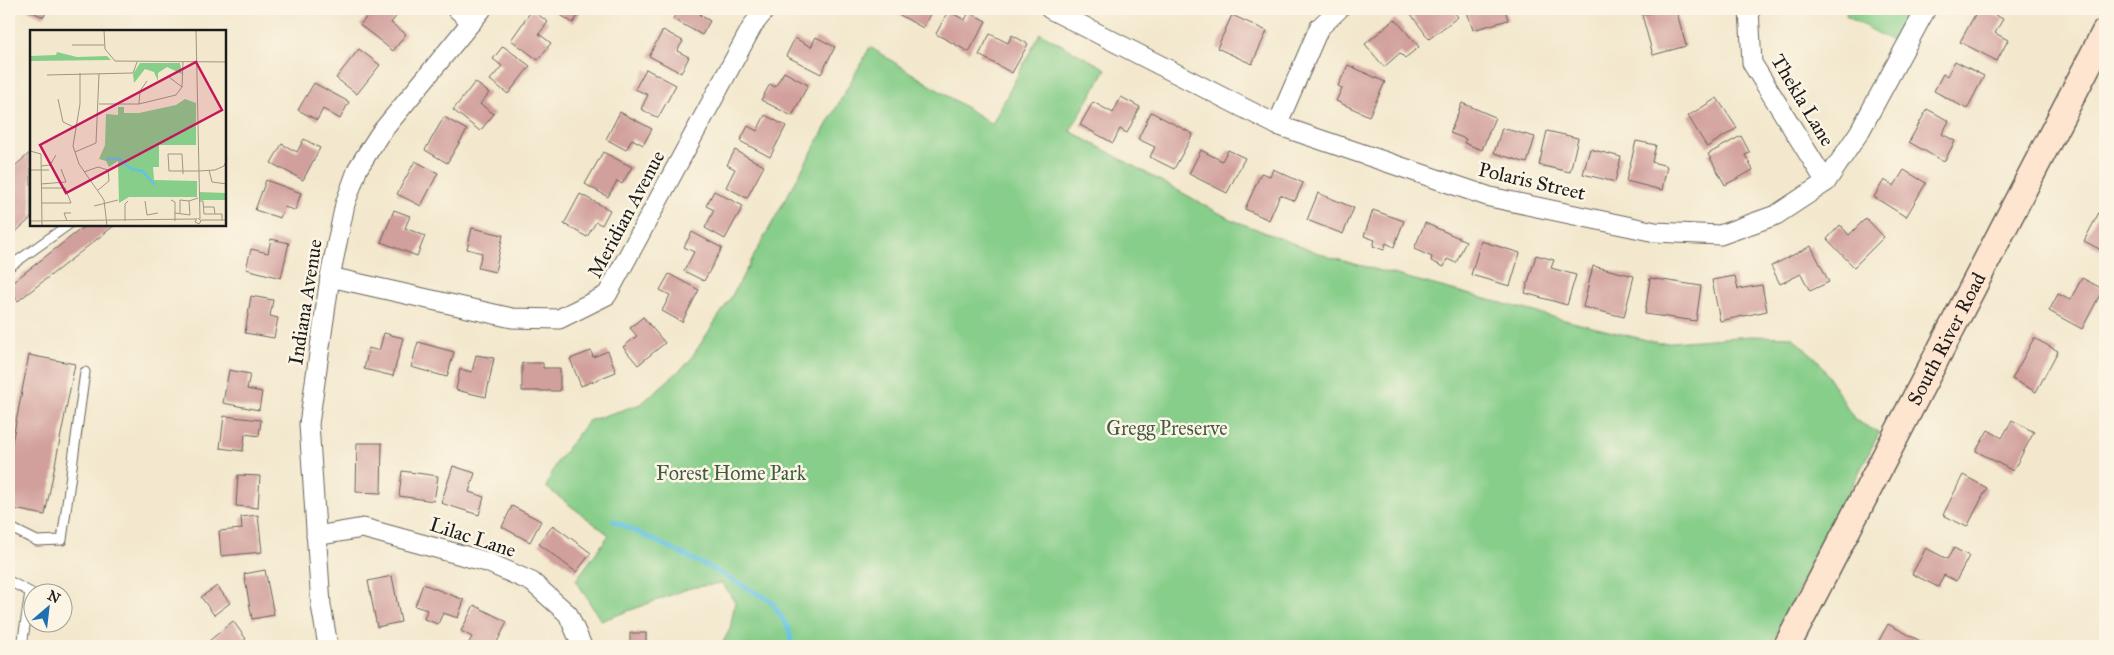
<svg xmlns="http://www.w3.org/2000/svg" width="2114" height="655" viewBox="0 0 2114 655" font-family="'IM FELL Great Primer',serif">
<rect width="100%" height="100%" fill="#fcf5e5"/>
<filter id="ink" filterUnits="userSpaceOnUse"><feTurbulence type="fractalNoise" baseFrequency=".02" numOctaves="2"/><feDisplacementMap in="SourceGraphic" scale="10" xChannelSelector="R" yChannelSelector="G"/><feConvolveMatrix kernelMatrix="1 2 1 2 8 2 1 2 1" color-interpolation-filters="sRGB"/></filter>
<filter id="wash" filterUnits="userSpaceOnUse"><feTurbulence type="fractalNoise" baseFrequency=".0096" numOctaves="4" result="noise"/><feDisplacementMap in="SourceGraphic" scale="20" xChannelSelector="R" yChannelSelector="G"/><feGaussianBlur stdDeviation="1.12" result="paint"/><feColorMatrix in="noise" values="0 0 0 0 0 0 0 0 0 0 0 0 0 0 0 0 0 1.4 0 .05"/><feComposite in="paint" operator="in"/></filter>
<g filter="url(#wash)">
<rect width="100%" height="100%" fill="#f3e8cd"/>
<g fill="#87ce8a" stroke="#527553">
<polygon points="1847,9 1913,9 1896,43 1846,16"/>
<polygon points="1040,33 1106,69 1070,131 1230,219 1329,257 1580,324 1659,343 1750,336 1792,337 1818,360 1855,420 1879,433 1770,646 721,646 730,629 735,602 722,583 690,588 601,621 576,580 609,535 546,487 557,462 588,421 641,404 688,363 730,299 870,47 992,124"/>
</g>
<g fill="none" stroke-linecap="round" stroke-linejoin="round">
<polyline stroke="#63c3e1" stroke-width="5" points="614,521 709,567 771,601 789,629 792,646"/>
</g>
<g id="blocks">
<g fill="#d19f9c">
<polygon points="25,9 47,9 44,17"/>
<polygon points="373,9 392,9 398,14 391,23 406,34 393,51 360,25"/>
<polygon points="554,9 582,9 573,23 553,10"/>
<polygon points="678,9 704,9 700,15 710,21 702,35 673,19"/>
<polygon points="892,9 933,9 923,28 891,10"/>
<polygon points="1410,9 1452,9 1458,17 1429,39 1408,10"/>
<polygon points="1466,9 1505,9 1508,20 1473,30"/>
<polygon points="1664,9 1676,9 1686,46 1653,55 1642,15"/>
<polygon points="1978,9 1983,9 2003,19 1995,33 2008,40 1997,61 1960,42"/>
<polygon points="532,10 548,22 539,34 551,43 538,60 511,40"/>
<polygon points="948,11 965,20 969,12 986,21 969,52 936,34"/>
<polygon points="1232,15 1267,31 1252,64 1217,48"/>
<polygon points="1395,19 1419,47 1405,58 1400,53 1384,67 1365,44"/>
<polygon points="663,30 683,41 677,51 689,57 681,73 649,56"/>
<polygon points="990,34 1008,43 1012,35 1028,44 1012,73 979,55"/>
<polygon points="816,37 835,47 821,74 786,56 795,38 811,47"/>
<polygon points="503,46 530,66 508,94 490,80 502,66 493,59"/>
<polygon points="359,49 380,65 357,94 336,78"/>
<polygon points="1955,61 1984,76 1967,109 1934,91 1943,74 1947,76"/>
<polygon points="1348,65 1385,82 1369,116 1336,101 1342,88 1338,86"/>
<polygon points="646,69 676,85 658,118 641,109 648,95 635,89"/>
<polygon points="784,72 808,85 792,116 761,100 770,84 775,87"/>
<polygon points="475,82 489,93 480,104 494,114 480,131 453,110"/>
<polygon points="314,83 349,102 340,119 323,109 317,120 298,110"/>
<polygon points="1121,97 1140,107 1127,133 1120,129 1113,143 1080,125 1093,102 1113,113"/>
<polygon points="1717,98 1737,128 1707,147 1688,116"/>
<polygon points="1462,103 1495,117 1482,150 1464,143 1466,139 1450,133"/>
<polygon points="1927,109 1949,121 1942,134 1955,141 1944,162 1909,142"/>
<polygon points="620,112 652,129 643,145 632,139 626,150 606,139"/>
<polygon points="1151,112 1193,134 1174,169 1150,157 1155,147 1138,139"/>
<polygon points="765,115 786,126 770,157 740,141 748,126 757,131"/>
<polygon points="444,117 467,130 447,163 425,150"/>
<polygon points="1502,128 1535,137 1527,163 1494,153"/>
<polygon points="1547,131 1578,138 1570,172 1539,165"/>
<polygon points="1741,136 1750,153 1745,155 1753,170 1725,185 1708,154"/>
<polygon points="304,139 320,148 303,180 271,163 282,144 297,152"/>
<polygon points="1636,141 1656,145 1652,162 1667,166 1662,190 1626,181"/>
<polygon points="1590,149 1621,157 1615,182 1583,174"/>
<polygon points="735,150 764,166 747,198 726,187 735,169 727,165"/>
<polygon points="1201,150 1222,161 1228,150 1245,158 1227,193 1189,174"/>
<polygon points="31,152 31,218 9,238 9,171"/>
<polygon points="603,152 632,167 622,184 617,181 608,197 585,184"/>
<polygon points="415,161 438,173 421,206 397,194"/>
<polygon points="1273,169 1303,183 1295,201 1280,195 1269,220 1245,209 1261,173 1270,176"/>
<polygon points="1904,170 1926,183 1906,217 1874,197 1884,180 1894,186"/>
<polygon points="266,180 301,193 295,210 284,207 280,218 255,210"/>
<polygon points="714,191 743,206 725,239 705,228 714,210 706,206"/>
<polygon points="1318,193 1354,208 1343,234 1307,220"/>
<polygon points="580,194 610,210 602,225 596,222 587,237 564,224"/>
<polygon points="2105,201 2105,252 2084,241"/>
<polygon points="394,210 410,216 405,228 425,236 417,256 381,242"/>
<polygon points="1373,210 1404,221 1394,247 1386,243 1384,250 1373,246 1375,240 1364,236"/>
<polygon points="1866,218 1884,237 1854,267 1827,239 1840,225 1849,235"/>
<polygon points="1425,223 1466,241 1456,263 1447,259 1444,267 1431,261 1432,257 1414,249"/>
<polygon points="86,225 115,225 18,301 9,289 9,285"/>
<polygon points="472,228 503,235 495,272 478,268 482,253 467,249"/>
<polygon points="692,232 722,248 704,281 684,271 694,252 684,247"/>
<polygon points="271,239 289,243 281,278 246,269 251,249 268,253"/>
<polygon points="1481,241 1520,253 1510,286 1471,275"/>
<polygon points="1811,246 1829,282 1810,291 1801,274 1780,284 1771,266"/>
<polygon points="1536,255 1554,260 1551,268 1576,275 1567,305 1525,293"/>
<polygon points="1593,266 1634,276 1624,317 1583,307"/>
<polygon points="669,274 699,290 682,322 662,311 670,295 660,290"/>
<polygon points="1735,276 1738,289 1762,285 1767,311 1720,321 1712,280"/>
<polygon points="1650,278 1701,286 1696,321 1645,314"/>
<polygon points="2082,278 2103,289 2082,329 2049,311 2058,294 2070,300"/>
<polygon points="251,296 273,300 270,316 278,318 274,338 245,333"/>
<polygon points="643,317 665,343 638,365 623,347 637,336 630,328"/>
<polygon points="384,333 403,338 393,376 364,369 369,348 379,351"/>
<polygon points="2034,338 2058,351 2036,392 2012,379"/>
<polygon points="418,342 454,352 447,377 411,367"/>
<polygon points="591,351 593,357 608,351 616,372 581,386 570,359"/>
<polygon points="29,355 75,364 45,515 9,508 9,458"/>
<polygon points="476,355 494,358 486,397 456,390 460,369 472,372"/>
<polygon points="522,363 543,363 543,368 560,368 560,391 522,391"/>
<polygon points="229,370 250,374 247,389 262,392 259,410 223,403"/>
<polygon points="224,416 261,420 259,436 245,434 243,451 220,448"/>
<polygon points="2012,420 2034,432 2013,471 1976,451 1988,430 2002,438"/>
<polygon points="357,443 382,443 381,493 356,492"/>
<polygon points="453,466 475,473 469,492 484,497 479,515 441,503"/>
<polygon points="402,471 438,476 434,501 399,496"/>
<polygon points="238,475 260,476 258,508 236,506"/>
<polygon points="1963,475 1987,488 1967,527 1943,515"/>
<polygon points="512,506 541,521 530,542 502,527"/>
<polygon points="258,515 262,552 221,556 219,531 242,529 241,517"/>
<polygon points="553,525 591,553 576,572 539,544"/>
<polygon points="1926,548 1947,559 1954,548 1969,556 1956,581 1944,575 1938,587 1912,574"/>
<polygon points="265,570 274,615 252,619 244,574"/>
<polygon points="392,576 401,622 377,627 368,581"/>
<polygon points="423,584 464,600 458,618 443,613 438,624 424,619 427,610 415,606"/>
<polygon points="217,586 230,603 214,615 201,597"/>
<polygon points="474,605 507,622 495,646 467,646 472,637 461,631"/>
<polygon points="233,621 246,639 237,646 213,646 209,641"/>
<polygon points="1888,624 1930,646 1876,646"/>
<polygon points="630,633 646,633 646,644 671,644 671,646 630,646"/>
</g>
</g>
</g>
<g filter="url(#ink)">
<use href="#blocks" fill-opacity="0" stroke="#67635a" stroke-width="1"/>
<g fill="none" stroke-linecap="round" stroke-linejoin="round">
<defs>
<g id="lane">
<polyline points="9,267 68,225"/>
<polyline points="9,527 37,541 62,540 85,372"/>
<polyline points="9,581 30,592 22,646"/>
</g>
<g id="street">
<polyline points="457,9 472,22"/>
<polyline points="1050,9 1277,125 1490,197 1655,232 1720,235 1776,215 1826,182 1860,131 1926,9"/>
<polyline points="1749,9 1752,63 1826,182"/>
<polyline points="1277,125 1319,28 1339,9"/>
<polyline points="330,277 512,318 559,319 607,295 753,25 766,9"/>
<polyline points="316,536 363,528 487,562 532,582 568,614 582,646"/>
<polyline points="328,646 321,605 309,424 330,277 345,204 358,168 379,135 482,9"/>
</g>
<g id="secondary">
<path id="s1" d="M 1787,646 L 2105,32"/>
</g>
</defs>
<use href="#lane" stroke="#67635a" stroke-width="11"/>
<use href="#street" stroke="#67635a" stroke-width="21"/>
<use href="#secondary" stroke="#67635a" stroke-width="29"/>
<use href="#lane" stroke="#fff" stroke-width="9"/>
<use href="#street" stroke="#fff" stroke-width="19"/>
<use href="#secondary" stroke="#fde5d0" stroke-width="26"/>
</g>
</g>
<g text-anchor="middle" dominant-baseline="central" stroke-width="5" stroke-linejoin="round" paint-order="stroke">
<g font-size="20" fill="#1c1c1c" stroke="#fcf5e5">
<text transform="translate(1803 100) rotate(59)">Thekla Lane</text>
<text transform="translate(1532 181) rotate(13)">Polaris Street</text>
<text transform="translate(626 214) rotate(-62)">Meridian Avenue</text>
<text transform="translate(305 302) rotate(-81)">Indiana Avenue</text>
<text stroke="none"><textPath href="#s1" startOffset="346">South River Road</textPath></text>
<text transform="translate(473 537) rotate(18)">Lilac Lane</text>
</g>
<g font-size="20" fill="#415a42" stroke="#fcf5e5">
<text x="1167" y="428">Gregg Preserve</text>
<text x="731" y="473">Forest Home Park</text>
</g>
</g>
<g transform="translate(30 30)">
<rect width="196" height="196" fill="#f3e8cd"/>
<path d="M 27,22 L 47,27 L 77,26 L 81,30 L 0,31 L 0,26 L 26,25 ZM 110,33 L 150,33 L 152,44 L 137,37 L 128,43 L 128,51 L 124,42 L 115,39 L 104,53 L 103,44 ZM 155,69 L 166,73 L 166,115 L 129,115 L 129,137 L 123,137 L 124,150 L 167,151 L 167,167 L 99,167 L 89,173 L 88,131 L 79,137 L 76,131 L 69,129 L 75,115 L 76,84 L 88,85 L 88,77 L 94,77 L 94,83 L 109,83 L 146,75 ZM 169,162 L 196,163 L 196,170 L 170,170 Z" fill="#87ce8a"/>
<path fill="none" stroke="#63c3e1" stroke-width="2.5" d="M 76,129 L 90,129 L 101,139 L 112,141 L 125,155"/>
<path fill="none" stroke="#9d9686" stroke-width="1" d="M 74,0 L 75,19 L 85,31 L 197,32M 166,0 L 170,189M 42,15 L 74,15M 50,43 L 50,74 L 43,116 L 49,134 L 74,170 L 77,196M 17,45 L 103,43 L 107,32M 139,47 L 152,57M 28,69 L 33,92 L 46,98M 69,74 L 109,74 L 146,65 L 152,57 L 153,32M 109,74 L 110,61 L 117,51M 0,121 L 11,124 L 12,196M 45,122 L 66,113 L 69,44M 11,136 L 20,135 L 26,125M 0,140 L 19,140M 179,140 L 182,152 L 197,154M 54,142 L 68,137 L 78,140 L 79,151 L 68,160M 153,144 L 153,141 L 152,125 L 152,124 L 138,124 L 139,141 L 168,141 L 185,140 L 194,136 L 197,129M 11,154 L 36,152 L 31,139M 11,158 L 35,158 L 41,173 L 12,173M 141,170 L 145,172 L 145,191M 115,171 L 117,185 L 128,183M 169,171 L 173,171 L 174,184 L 192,184 L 192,190M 64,176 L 88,170M 173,177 L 184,177 L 185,184M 145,183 L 160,185 L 159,171 L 168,168M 150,183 L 150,170 L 159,171M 167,188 L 165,192 L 169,194 L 171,191 L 168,188M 171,190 L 197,190M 0,191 L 166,189M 37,191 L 34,183 L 41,183M 95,191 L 95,174 L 98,171"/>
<path fill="#c2185b" fill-opacity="0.15" stroke="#c2185b" stroke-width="2.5" d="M 166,32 L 192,80 L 36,163 L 10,115 Z"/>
<rect width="196" height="196" fill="none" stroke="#1c1c1c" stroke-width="2.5"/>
</g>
<rect width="2114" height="655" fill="none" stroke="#fcf5e5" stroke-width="30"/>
<g transform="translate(48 608) rotate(28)"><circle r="24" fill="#fcf5e5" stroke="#a29e95"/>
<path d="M0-4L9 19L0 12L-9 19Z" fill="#1f6fb2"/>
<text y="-8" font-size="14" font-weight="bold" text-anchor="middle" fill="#1c1c1c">N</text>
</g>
</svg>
